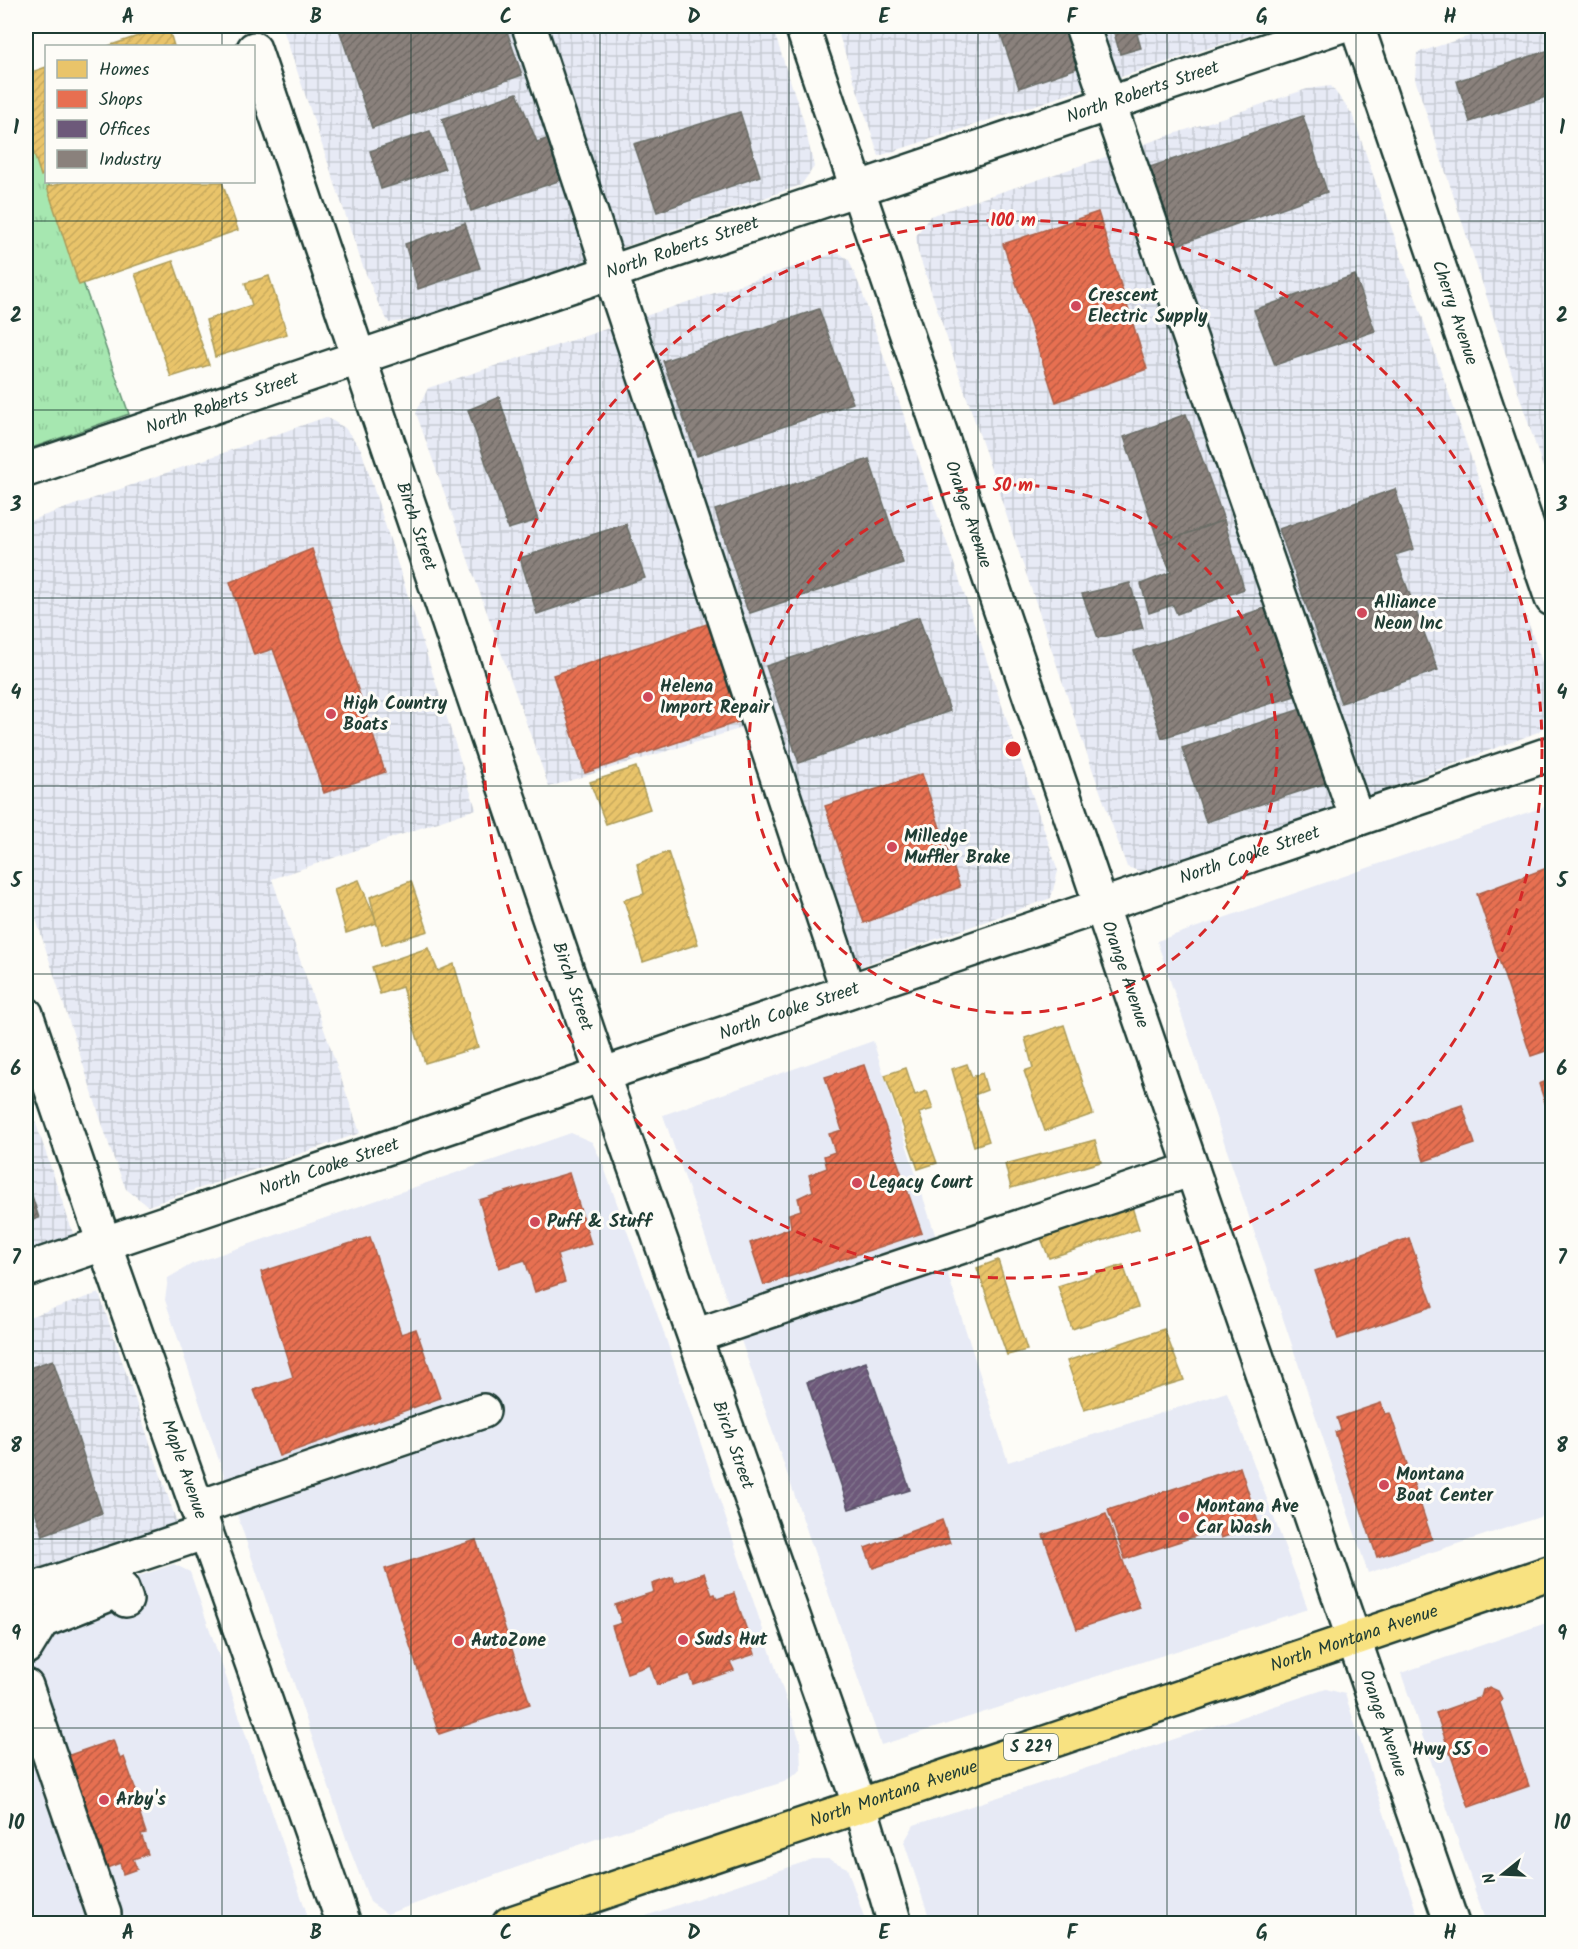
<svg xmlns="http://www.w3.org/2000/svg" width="1578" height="1949" viewBox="0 0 1578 1949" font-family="Kalam,sans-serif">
<defs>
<pattern id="industrial-grid" width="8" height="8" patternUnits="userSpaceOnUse" patternTransform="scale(1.5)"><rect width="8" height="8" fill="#e7eaf5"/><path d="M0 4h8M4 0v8" fill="none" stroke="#c6cad3"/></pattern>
<pattern id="grass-tufts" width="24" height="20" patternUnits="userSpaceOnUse" patternTransform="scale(1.5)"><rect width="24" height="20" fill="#a6e7b0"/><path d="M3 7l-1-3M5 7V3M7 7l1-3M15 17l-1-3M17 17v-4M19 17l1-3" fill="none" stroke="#8ec798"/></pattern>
<pattern id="homes-hatch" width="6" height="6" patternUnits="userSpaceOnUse" patternTransform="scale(1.5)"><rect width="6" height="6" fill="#e9c46a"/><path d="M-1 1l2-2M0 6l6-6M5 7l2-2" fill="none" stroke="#c7a95c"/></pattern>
<pattern id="shops-hatch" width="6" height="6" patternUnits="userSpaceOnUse" patternTransform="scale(1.5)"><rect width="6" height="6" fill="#e76f51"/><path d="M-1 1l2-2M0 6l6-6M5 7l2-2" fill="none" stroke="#bb5c44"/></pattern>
<pattern id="offices-hatch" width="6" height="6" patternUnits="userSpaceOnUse" patternTransform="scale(1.5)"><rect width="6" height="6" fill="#6d597a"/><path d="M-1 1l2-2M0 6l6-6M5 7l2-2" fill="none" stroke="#81748c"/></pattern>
<pattern id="industry-hatch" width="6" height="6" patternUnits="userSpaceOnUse" patternTransform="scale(1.5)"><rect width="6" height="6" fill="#8a817c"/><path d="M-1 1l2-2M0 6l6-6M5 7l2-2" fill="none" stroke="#706b66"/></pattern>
</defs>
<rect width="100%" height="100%" fill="#fdfcf7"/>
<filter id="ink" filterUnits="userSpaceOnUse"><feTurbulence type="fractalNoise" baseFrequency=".0167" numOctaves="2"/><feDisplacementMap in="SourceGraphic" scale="12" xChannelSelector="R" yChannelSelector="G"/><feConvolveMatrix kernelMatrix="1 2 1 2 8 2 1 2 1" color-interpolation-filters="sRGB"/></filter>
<g filter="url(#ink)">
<g fill="#e7eaf5">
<polygon points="1552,804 1552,1513 1368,1573 1157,941"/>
<polygon points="873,1041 1008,1462 1227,1392 1308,1609 881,1745 663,1115"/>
<polygon points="571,1133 592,1142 602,1162 663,1330 800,1741 801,1770 784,1782 596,1839 387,1914 370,1902 350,1850 165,1300 168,1278 192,1264"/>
<polygon points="174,1564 190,1572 306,1911 305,1923 26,1923 26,1615"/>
<polygon points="1552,1621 1552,1923 1486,1923 1401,1673"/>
<polygon points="1326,1689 1345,1694 1420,1923 931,1923 904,1842 914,1825"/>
<polygon points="813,1859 829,1859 847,1868 866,1923 625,1923"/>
</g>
<g fill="url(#industrial-grid)">
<polygon points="282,26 772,26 803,119 814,167 801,185 418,319 389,323 378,303 362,264"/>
<polygon points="836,26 1277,26 879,156"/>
<polygon points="1500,26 1552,26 1552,495 1415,79 1417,53"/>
<polygon points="1331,86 1352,114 1552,691 1552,718 1538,732 1155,876 1127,867 1082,740 918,252 916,236 930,216 1307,89"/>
<polygon points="838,252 849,260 862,292 1058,871 1051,898 841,973 749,726 549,787 416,413 428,388"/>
<polygon points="326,417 345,428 361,449 476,809 272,879 360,1133 148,1206 126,1189 112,1154 26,888 26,522"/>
<polygon points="26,1094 75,1239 26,1253"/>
<polygon points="99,1293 177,1523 26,1576 26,1318"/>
</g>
<polygon fill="url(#grass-tufts)" stroke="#629272" stroke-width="1.5" points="26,119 129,414 26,450"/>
<g fill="url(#homes-hatch)" stroke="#ac9c5a" stroke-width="1.5">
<polygon points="168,26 174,46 108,46"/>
<polygon points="46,67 46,174 41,176 26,128 26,74"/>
<polygon points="65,182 222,182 238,230 79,285 47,187"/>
<polygon points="173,261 209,365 171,377 135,274"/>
<polygon points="269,276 287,334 215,357 206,320 252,305 245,283"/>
<polygon points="636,767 650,809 606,824 590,782"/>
<polygon points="668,852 698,944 643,962 624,900 644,894 637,864"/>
<polygon points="359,880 377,923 346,933 334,889"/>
<polygon points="411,881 428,931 382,945 370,897"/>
<polygon points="428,948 438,971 454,964 478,1047 425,1063 402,987 380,994 372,967"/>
<polygon points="1064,1025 1093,1114 1045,1131 1024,1071 1033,1068 1025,1038"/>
<polygon points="967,1064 972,1077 982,1073 987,1090 974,1095 989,1141 974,1146 952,1069"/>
<polygon points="906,1068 915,1095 927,1091 933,1109 919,1113 937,1163 918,1169 885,1075"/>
<polygon points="1095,1140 1101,1162 1011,1188 1005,1164"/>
<polygon points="1131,1204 1139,1229 1049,1258 1039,1233"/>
<polygon points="998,1260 1027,1350 1007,1355 977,1268"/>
<polygon points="1123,1265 1138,1307 1072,1329 1058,1286"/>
<polygon points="1164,1329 1184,1380 1084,1410 1067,1361"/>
</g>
<g fill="url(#shops-hatch)" stroke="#ab6048" stroke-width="1.5">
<polygon points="1098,212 1147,369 1056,402 1003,244"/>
<polygon points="312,549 385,772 324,793 273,649 254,655 230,582"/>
<polygon points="710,623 744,720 585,773 553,675"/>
<polygon points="922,774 960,887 864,923 825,806"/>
<polygon points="1552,866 1552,1049 1531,1056 1477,894"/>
<polygon points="864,1065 922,1233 764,1285 750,1243 791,1228 789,1214 801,1210 798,1198 813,1191 809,1175 827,1168 824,1156 835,1152 829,1134 842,1130 825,1077"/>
<polygon points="1552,1079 1552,1124 1539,1084"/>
<polygon points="1462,1105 1475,1144 1424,1161 1411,1122"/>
<polygon points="569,1173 591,1244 557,1255 565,1282 535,1292 525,1260 499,1268 479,1200"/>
<polygon points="370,1237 401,1334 416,1329 440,1398 279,1456 254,1390 293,1377 261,1272"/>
<polygon points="1409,1238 1433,1306 1338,1339 1315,1271"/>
<polygon points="1381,1403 1385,1414 1390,1413 1432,1539 1377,1557 1335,1432 1341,1430 1337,1418"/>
<polygon points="1240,1467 1259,1525 1221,1538 1218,1529 1125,1559 1108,1510"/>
<polygon points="1106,1514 1140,1608 1077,1629 1043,1535"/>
<polygon points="942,1520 950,1543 873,1568 865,1548"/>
<polygon points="476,1540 530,1704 439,1734 385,1569"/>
<polygon points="704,1573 712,1595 715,1594 717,1599 734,1593 755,1654 730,1662 734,1670 693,1684 689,1674 657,1685 650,1665 627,1673 612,1626 622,1623 615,1605 654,1592 652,1584 673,1577 675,1583"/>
<polygon points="1489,1687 1498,1691 1502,1699 1500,1703 1529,1786 1469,1807 1436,1713 1481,1697 1483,1690"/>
<polygon points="113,1740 120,1759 124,1757 144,1813 140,1815 146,1833 141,1834 148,1854 133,1859 137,1869 123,1874 120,1863 104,1869 61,1758"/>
</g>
<polygon fill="url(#offices-hatch)" stroke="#565165" stroke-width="1.5" points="866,1362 910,1490 849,1509 807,1382"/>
<g fill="url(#industry-hatch)" stroke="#6a6d66" stroke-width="1.5">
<polygon points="338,26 505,26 522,75 372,128"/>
<polygon points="998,26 1065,26 1080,67 1019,88"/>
<polygon points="1112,26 1158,26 1159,27 1137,34 1141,48 1120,54"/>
<polygon points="1552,49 1552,95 1470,122 1457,81"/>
<polygon points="517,93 537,142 550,138 564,179 471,211 442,119"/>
<polygon points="740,112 760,176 657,212 634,144"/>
<polygon points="1303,116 1327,192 1169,248 1144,169"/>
<polygon points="430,131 445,169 381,189 370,151"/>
<polygon points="465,223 480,268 418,289 405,244"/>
<polygon points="1355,275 1375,331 1275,365 1254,310"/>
<polygon points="819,309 853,403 697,456 663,361"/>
<polygon points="499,397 538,520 508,529 468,410"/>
<polygon points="1186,414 1224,520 1159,544 1124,437"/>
<polygon points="869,459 903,563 750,613 747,609 715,510"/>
<polygon points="1395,489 1414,549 1395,555 1438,670 1341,703 1279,529"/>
<polygon points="1224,520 1244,589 1177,614 1173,605 1149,613 1141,584 1171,572 1159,544"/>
<polygon points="626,524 645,578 537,614 520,558"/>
<polygon points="1130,583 1143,628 1098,638 1082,594"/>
<polygon points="1265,608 1295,696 1162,738 1134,651"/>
<polygon points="919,617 950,711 799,763 766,666"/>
<polygon points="1304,708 1329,782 1206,822 1182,748"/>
<polygon points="26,1177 39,1218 26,1222"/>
<polygon points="53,1360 102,1513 43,1535 26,1485 26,1369"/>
</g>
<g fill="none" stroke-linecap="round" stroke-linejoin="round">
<defs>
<g id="minor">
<polyline points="529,26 848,991"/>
<path id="s1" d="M 802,26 L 1101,905 L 1452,1924"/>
<polyline points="1082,26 1357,819"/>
<path id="s2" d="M 1357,26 L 1552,599"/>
<path id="s3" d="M 254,49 L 602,1074 L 860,1806 L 895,1924"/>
<path id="s4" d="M 26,470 L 1339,26"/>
<path id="s5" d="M 26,1014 L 104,1243 L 344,1924"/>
<path id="s6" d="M 26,1270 L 1552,753"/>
<polyline points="695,1336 1192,1169"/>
<polyline points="197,1508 483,1411"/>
<polyline points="26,1592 206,1532"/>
<polyline points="26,1647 42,1621 122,1589 126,1600"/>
<polyline points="26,1686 104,1914"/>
</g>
<g id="major">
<path id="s7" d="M 509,1924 L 1552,1572"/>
</g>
</defs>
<use href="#minor" stroke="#1f3d34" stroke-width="38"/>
<use href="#major" stroke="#1f3d34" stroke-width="38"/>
<use href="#minor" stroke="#fdfcf7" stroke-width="33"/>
<use href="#major" stroke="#f8e281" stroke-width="33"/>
</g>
</g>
<path fill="none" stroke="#1f3d34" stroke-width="1.5" stroke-opacity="0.55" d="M 222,26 L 222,46M 411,26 L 411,1924M 600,26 L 600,1924M 789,26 L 789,1924M 978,26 L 978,1924M 1167,26 L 1167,1924M 1356,26 L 1356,1924M 222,182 L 222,1924M 26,221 L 1552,221M 26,410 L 1552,410M 26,598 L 1552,598M 26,786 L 1552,786M 26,974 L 1552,974M 26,1163 L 1552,1163M 26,1351 L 1552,1351M 26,1539 L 1552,1539M 26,1728 L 1552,1728"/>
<g fill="none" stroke="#d62828" stroke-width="3" stroke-dasharray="10 8">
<circle cx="1013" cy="749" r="264"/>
<circle cx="1013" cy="749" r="529"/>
</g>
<g fill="#d1495b" stroke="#fdfcf7" stroke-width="2">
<circle cx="1076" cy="306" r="6"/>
<circle cx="1362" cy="613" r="6"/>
<circle cx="648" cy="697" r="6"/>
<circle cx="331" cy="714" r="6"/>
<circle cx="892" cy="847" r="6"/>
<circle cx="857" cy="1183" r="6"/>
<circle cx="535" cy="1222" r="6"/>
<circle cx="1384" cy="1485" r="6"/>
<circle cx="1184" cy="1517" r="6"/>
<circle cx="683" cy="1640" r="6"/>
<circle cx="459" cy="1641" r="6"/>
<circle cx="1483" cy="1750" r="6"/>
<circle cx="104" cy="1800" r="6"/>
</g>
<g text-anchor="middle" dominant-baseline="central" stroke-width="6" stroke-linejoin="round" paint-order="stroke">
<rect fill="#fdfcf7" stroke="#62766e" stroke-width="1.5" x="1004" y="1734" width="54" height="26" rx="4.5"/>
<g font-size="16" font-weight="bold" fill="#1f3d34">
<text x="1031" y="1747">S 229</text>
</g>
<g font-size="18" fill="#1f3d34" stroke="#fdfcf7">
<text stroke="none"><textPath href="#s4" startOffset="1179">North Roberts Street</textPath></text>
<text stroke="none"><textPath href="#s4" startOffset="693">North Roberts Street</textPath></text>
<text stroke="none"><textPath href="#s2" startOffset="303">Cherry Avenue</textPath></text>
<text stroke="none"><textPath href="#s4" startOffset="207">North Roberts Street</textPath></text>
<text stroke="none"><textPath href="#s1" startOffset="516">Orange Avenue</textPath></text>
<text stroke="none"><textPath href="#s3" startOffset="504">Birch Street</textPath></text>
<text stroke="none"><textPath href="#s6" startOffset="1292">North Cooke Street</textPath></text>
<text stroke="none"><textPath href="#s1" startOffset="1002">Orange Avenue</textPath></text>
<text stroke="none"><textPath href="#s3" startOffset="990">Birch Street</textPath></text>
<text stroke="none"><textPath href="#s6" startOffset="806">North Cooke Street</textPath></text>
<text stroke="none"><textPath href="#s6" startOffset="320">North Cooke Street</textPath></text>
<text stroke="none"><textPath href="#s3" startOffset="1476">Birch Street</textPath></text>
<text stroke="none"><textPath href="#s5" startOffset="482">Maple Avenue</textPath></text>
<text stroke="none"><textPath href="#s7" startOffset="892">North Montana Avenue</textPath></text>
<text stroke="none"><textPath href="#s1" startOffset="1794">Orange Avenue</textPath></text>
<text stroke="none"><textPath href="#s7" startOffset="406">North Montana Avenue</textPath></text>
</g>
<g font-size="18" font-weight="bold" fill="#1f3d34" stroke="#fdfcf7" text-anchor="start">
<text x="1088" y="296">Crescent<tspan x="1088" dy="21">Electric Supply</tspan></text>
<text x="1374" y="603">Alliance<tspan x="1374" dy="21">Neon Inc</tspan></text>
<text x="660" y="687">Helena<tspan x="660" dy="21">Import Repair</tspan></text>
<text x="343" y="704">High Country<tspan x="343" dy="21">Boats</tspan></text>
<text x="904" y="837">Milledge<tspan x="904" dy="21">Muffler Brake</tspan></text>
<text x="869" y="1183">Legacy Court</text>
<text x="547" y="1222">Puff &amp; Stuff</text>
<text x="1396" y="1475">Montana<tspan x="1396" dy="21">Boat Center</tspan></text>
<text x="1196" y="1507">Montana Ave<tspan x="1196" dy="21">Car Wash</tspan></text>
<text x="695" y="1640">Suds Hut</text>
<text x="471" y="1641">AutoZone</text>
<text x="1471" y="1750" text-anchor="end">Hwy 55</text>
<text x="116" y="1800">Arby's</text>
</g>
</g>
<circle cx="1013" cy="749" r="9" fill="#d62828" stroke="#fdfcf7" stroke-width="3"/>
<g font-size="18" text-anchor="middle" font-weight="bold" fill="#d62828" stroke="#fdfcf7" stroke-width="6" stroke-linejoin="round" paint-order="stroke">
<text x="1013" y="226">100 m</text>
<text x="1013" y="491">50 m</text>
</g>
<rect width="1578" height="1949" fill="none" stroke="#fdfcf7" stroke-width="66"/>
<rect x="45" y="45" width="210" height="138" fill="#fdfcf7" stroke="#a4b0a9" stroke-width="1.5"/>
<rect x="57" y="60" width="30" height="18" fill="#e9c46a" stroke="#a4b0a9" stroke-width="1.5"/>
<text x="99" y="75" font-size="18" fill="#1f3d34">Homes</text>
<rect x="57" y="90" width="30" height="18" fill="#e76f51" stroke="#a4b0a9" stroke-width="1.5"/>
<text x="99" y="105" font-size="18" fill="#1f3d34">Shops</text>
<rect x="57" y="120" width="30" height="18" fill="#6d597a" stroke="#a4b0a9" stroke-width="1.5"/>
<text x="99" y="135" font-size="18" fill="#1f3d34">Offices</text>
<rect x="57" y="150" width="30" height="18" fill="#8a817c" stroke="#a4b0a9" stroke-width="1.5"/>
<text x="99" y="165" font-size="18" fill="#1f3d34">Industry</text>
<g transform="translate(1503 1874) rotate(252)" stroke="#fdfcf7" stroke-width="4.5" paint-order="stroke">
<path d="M0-4.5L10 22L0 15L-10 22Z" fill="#1f3d34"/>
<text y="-9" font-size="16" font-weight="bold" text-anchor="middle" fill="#1f3d34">N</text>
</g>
<rect x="33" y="33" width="1512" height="1883" fill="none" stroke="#1f3d34" stroke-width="2"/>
<g font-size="20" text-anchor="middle" font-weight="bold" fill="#1f3d34">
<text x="128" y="23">A</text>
<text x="316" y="23">B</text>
<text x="506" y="23">C</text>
<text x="694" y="23">D</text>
<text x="884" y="23">E</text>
<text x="1072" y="23">F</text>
<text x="1262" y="23">G</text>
<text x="1450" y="23">H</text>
<text x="16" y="134">1</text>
<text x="1562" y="134">1</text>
<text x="16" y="322">2</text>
<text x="1562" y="322">2</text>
<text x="16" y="511">3</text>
<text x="1562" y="511">3</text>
<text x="16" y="699">4</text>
<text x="1562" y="699">4</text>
<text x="16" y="887">5</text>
<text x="1562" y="887">5</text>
<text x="16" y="1075">6</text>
<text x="1562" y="1075">6</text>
<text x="16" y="1264">7</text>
<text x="1562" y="1264">7</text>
<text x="16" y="1452">8</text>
<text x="1562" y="1452">8</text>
<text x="16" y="1640">9</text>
<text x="1562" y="1640">9</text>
<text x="16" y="1829">10</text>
<text x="1562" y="1829">10</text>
<text x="128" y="1939">A</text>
<text x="316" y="1939">B</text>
<text x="506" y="1939">C</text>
<text x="694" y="1939">D</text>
<text x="884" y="1939">E</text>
<text x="1072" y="1939">F</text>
<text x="1262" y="1939">G</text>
<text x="1450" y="1939">H</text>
</g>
</svg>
